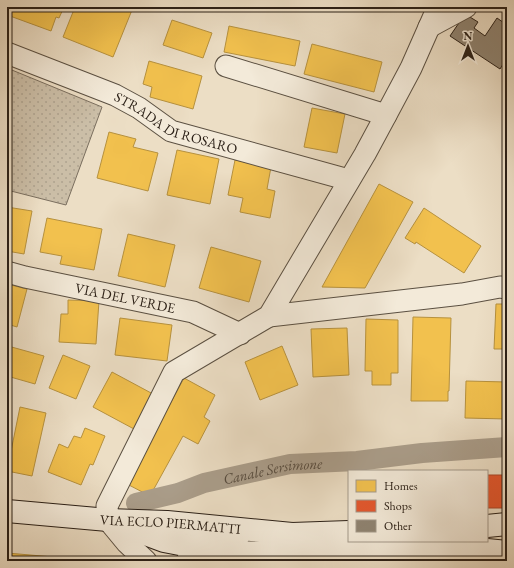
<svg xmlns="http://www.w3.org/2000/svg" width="514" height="568" viewBox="0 0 514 568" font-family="'EB Garamond',serif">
<defs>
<pattern id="grass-dots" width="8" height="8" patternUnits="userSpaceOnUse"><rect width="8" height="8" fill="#cbbea7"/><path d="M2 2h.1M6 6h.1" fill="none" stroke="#aea38f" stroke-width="1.8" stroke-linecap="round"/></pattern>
</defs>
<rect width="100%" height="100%" fill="#ecdec5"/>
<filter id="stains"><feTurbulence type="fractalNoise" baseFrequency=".005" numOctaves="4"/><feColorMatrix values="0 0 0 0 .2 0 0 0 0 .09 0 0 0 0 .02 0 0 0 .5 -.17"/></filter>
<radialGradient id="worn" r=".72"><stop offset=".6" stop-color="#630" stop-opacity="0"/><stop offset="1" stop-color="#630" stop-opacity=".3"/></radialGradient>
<polygon fill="url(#grass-dots)" stroke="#7b6f5f" points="7,68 102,107 66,205 7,190"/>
<g fill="#f2c14e" stroke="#b6913e">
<polygon points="13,7 64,7 59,18 56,17 51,31 10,16"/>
<polygon points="75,7 124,7 132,10 113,57 63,37"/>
<polygon points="172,20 212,33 203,58 163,45"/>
<polygon points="229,26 300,41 295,66 224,52"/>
<polygon points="312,44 382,62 374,92 304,74"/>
<polygon points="149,61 202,76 193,109 150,97 152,87 143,84"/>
<polygon points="312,108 345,114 337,153 304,147"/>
<polygon points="109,132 136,139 133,147 158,153 148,191 97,178"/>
<polygon points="177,150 219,159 210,204 167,195"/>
<polygon points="235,160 271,167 267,189 275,191 270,218 240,212 243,198 228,195"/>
<polygon points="379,184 413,202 365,288 322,287"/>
<polygon points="7,207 32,211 24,254 7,251"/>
<polygon points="424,208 481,246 464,273 416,242 415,244 405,238"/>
<polygon points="47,218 102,229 94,270 60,264 62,256 40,252"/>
<polygon points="128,234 175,245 165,287 118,276"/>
<polygon points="211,247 261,261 249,302 199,288"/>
<polygon points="7,284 27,289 17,327 7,324"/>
<polygon points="68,300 99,301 96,344 59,342 61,314 68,314"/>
<polygon points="496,304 507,304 507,349 494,349"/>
<polygon points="413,317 451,318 449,391 448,391 448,401 411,401"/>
<polygon points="120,318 172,325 167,361 115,355"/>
<polygon points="366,319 398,320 398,373 391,373 391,385 372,385 372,371 365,371"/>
<polygon points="347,328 349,375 313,377 311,329"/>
<polygon points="8,346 44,356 35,384 7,376 7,349"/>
<polygon points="282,346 298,385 260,400 245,362"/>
<polygon points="63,355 90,366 76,399 49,388"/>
<polygon points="112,372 153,394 134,429 93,407"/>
<polygon points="184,378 215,395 204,417 210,421 198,444 183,436 150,496 127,484"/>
<polygon points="466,381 507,382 507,419 465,418"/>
<polygon points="20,407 46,413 32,476 7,471"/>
<polygon points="85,428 105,436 93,465 90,464 81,485 48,472 59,444 68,448 74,436 81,438"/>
<polygon points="7,553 88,560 88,561 7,561"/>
</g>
<rect fill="#e4572e" stroke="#ac4627" x="487" y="475" width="20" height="33"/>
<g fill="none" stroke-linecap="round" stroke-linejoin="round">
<path stroke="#aa9d8a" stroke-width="20" id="s1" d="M 136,503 L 178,493 L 204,483 L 290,464 L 357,461 L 422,453 L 507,447"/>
</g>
<polygon fill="#8f8371" stroke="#2b2017" points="465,14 478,22 474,28 485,36 497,18 507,25 507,58 500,69 450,36"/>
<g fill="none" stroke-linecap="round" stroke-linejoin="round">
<defs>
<g id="minor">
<polyline points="429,27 466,7"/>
<path id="s2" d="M 7,53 L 115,95 L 139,108 L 171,131 L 349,180"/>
<polyline points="226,66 386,115"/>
<path id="s3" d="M 7,272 L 25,277 L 193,312 L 240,334"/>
<polyline points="269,316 462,294 500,287 507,288"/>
<polyline points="146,561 127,543 108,520 107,506 174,372 269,316 365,154 386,115 411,68 438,7"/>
<polyline points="187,561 198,543 210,537 239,536"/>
</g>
<g id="secondary">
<path id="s4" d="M 7,511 L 108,520 L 167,522 L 292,534 L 349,532"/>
<polyline points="108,520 164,541 221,552 281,553 447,546 507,552"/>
<polyline points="487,526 507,524"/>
</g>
</defs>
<use href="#minor" stroke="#5b5042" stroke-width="23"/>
<use href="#secondary" stroke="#2b2017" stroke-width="24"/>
<use href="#minor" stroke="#f3ead9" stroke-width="21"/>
<use href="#secondary" stroke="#f3ead9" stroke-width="22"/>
</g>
<g text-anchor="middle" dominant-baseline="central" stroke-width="4" stroke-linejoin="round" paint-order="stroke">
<g font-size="14" fill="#2b2017" stroke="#f3ead9">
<text stroke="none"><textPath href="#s2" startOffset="184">STRADA DI ROSARO</textPath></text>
<text stroke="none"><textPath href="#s3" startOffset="121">VIA DEL VERDE</textPath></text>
<text stroke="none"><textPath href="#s4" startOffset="164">VIA ECLO PIERMATTI</textPath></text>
</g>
<g font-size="15" font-style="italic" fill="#574c3f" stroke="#f3ead9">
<text stroke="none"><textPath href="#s1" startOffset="141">Canale Sersimone</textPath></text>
</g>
</g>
<rect width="514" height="568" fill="none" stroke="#ecdec5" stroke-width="24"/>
<rect x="8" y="8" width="498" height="552" fill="none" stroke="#2b2017" stroke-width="2"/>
<rect x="12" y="12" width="490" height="544" fill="none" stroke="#2b2017"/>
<rect x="348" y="470" width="140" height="72" fill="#f3ead9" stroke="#a3998b"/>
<rect x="356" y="480" width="20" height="12" fill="#f2c14e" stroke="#a3998b"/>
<text x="384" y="490" font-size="12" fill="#2b2017">Homes</text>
<rect x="356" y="500" width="20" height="12" fill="#e4572e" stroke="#a3998b"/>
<text x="384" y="510" font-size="12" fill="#2b2017">Shops</text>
<rect x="356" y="520" width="20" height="12" fill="#8f8371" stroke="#a3998b"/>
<text x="384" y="530" font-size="12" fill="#2b2017">Other</text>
<g transform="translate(468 46)" stroke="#f3ead9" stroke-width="3" paint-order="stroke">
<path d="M0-3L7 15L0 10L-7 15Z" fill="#2b2017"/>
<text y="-6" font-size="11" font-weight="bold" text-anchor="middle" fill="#2b2017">N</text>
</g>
<rect width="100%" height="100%" filter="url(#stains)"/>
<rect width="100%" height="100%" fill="url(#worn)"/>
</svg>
